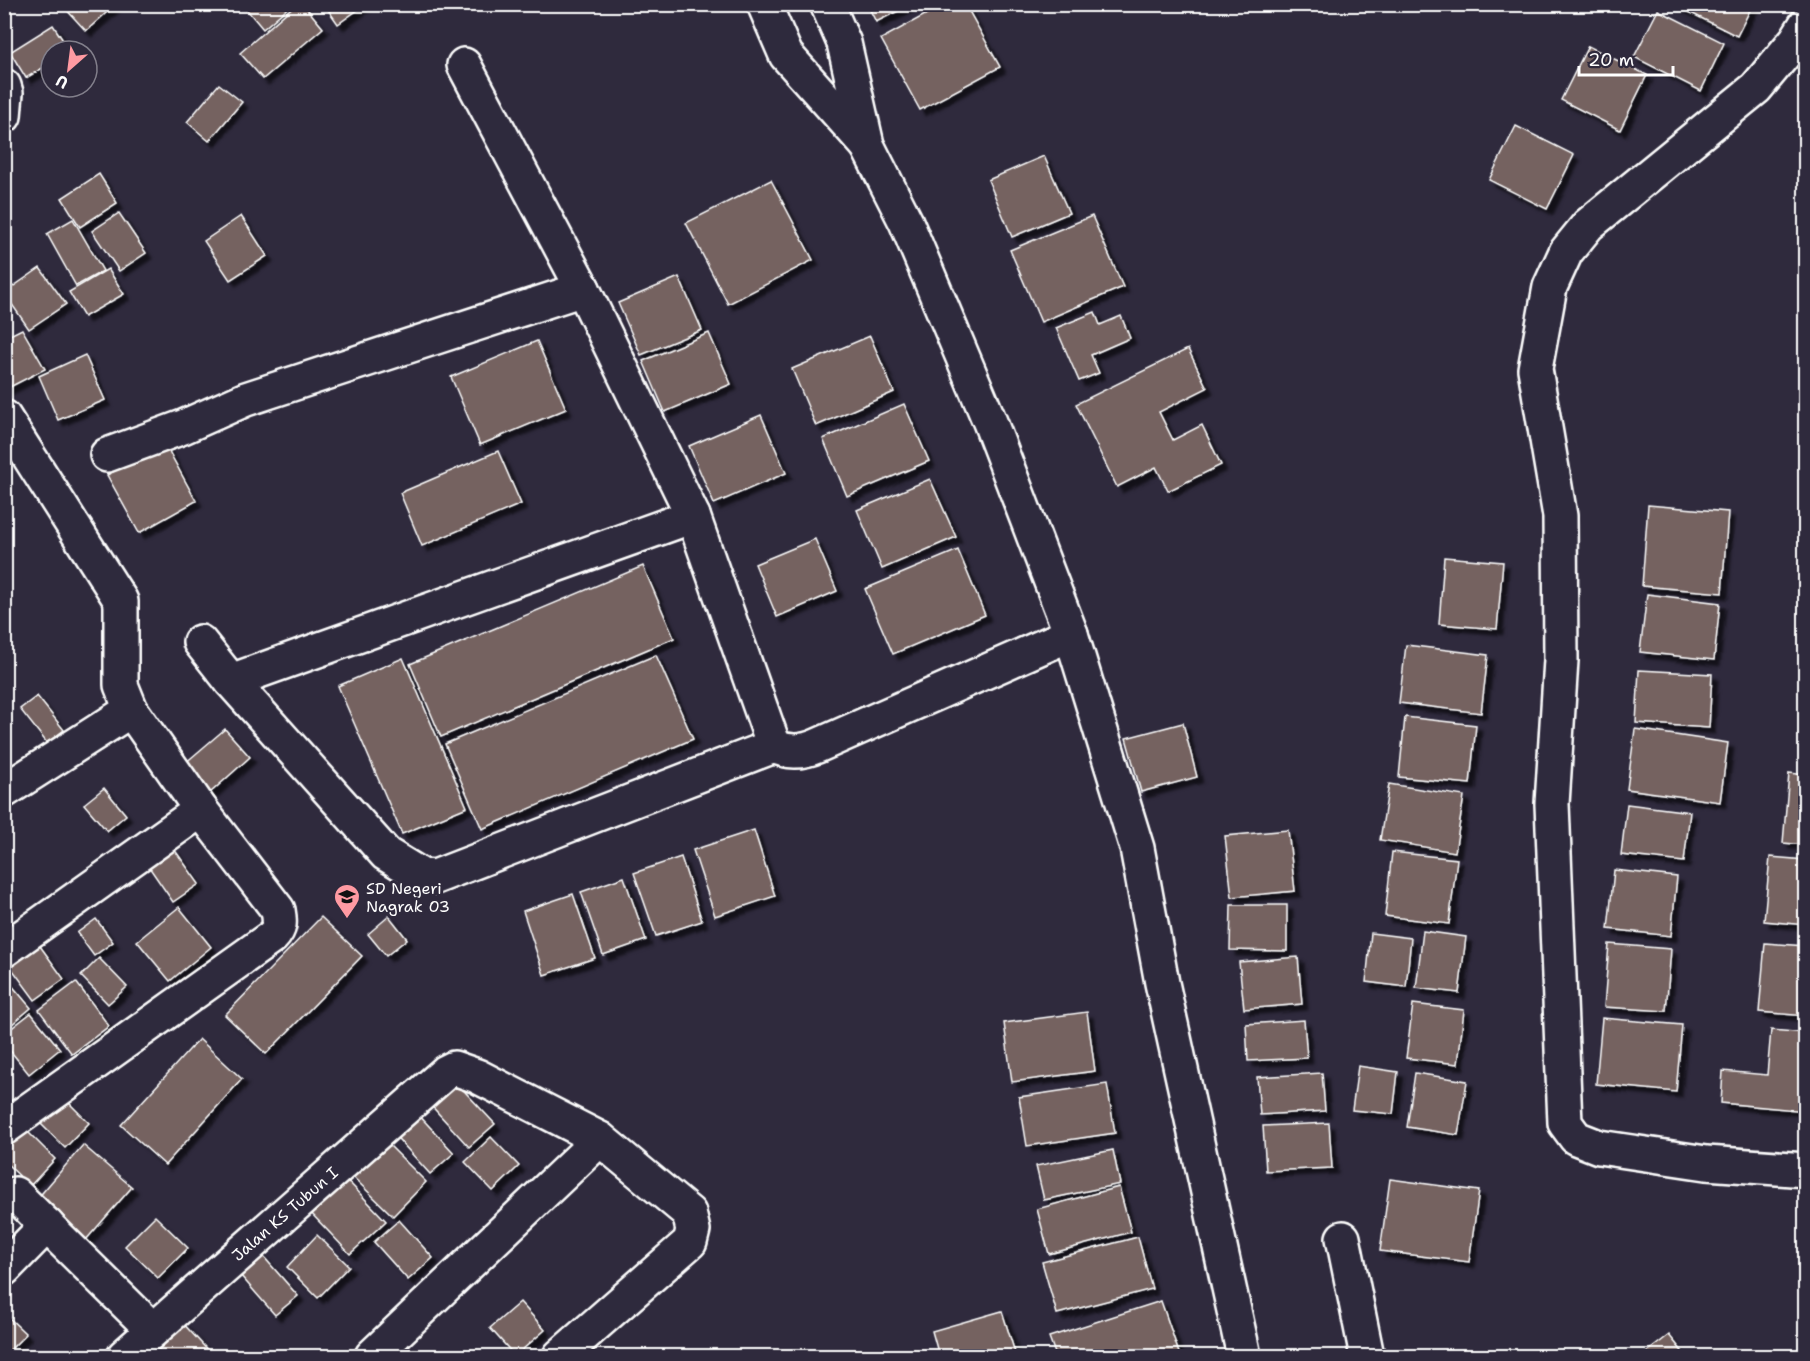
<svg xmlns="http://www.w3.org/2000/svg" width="1810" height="1361" viewBox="0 0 1810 1361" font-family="'Shantell Sans',sans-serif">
<defs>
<filter id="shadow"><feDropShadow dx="5.5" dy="5.5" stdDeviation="1.5" flood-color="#0009"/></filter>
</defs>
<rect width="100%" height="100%" fill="#2f2a3d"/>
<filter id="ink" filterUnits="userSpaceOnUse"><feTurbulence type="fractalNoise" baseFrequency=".0167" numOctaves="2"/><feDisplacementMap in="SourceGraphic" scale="12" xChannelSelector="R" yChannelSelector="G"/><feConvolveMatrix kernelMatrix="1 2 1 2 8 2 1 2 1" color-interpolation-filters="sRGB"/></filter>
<g filter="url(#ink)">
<g fill="#746260" stroke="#fff" stroke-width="1.5" filter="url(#shadow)">
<polygon points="67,4 116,4 86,31 64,7"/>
<polygon points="242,4 292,4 263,29"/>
<polygon points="296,4 303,4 323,28 263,79 240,53"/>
<polygon points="324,4 366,4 338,24"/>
<polygon points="867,4 912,4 876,22"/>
<polygon points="945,4 965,4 1000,67 920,110 881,39"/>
<polygon points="1677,4 1753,4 1737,36 1677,6"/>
<polygon points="1658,10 1724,43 1701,91 1634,57"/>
<polygon points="53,25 70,51 51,51 51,63 26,78 10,52"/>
<polygon points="1588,46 1647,75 1620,130 1561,100"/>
<polygon points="219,84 242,102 209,141 187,122"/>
<polygon points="1516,126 1574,155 1547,209 1489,180"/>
<polygon points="1044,156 1069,213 1012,237 988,180"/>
<polygon points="99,174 117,203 80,227 62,198"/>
<polygon points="771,180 813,260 728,304 686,223"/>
<polygon points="119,213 146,253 119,271 92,231"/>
<polygon points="241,216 267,256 230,280 204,241"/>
<polygon points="1092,216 1123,287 1041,322 1010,250"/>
<polygon points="73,219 103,271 76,286 47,234"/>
<polygon points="40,268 66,304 29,329 4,293"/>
<polygon points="108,269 124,294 84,317 69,292"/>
<polygon points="679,277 702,330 641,355 618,303"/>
<polygon points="1095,312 1100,325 1121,316 1130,338 1091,355 1099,373 1079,381 1056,328"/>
<polygon points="22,329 45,369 4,390 4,338"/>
<polygon points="709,333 731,384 665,412 643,361"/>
<polygon points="870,336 894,392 816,426 792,369"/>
<polygon points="537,341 566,409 480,445 451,377"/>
<polygon points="1188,349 1207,388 1159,412 1173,440 1202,425 1221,465 1168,491 1156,467 1117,487 1076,404"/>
<polygon points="85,355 105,400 58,420 39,376"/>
<polygon points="904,404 929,461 847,496 823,439"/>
<polygon points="761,415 786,473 714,504 689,446"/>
<polygon points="165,444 196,501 139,533 107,475"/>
<polygon points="498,451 521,504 422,546 400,493"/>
<polygon points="930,479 956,537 882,569 857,510"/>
<polygon points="1648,505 1728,512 1722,593 1642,586"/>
<polygon points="815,539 837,591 777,617 755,564"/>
<polygon points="958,550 985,615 893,654 865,589"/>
<polygon points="1444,557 1503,562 1497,629 1439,624"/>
<polygon points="643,566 674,638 441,737 410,664"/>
<polygon points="1647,594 1720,603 1714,660 1640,652"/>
<polygon points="1406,645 1488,655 1481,713 1399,703"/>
<polygon points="656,655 693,739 482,829 445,744"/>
<polygon points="403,658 467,807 402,834 338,686"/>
<polygon points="1639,670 1712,674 1709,728 1636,723"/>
<polygon points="37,696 64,730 47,743 20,709"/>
<polygon points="1405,717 1476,725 1470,784 1399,777"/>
<polygon points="1183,723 1197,777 1141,792 1126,738"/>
<polygon points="225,729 250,757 210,793 184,764"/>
<polygon points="1635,729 1728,743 1720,802 1627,789"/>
<polygon points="1789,773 1806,775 1806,845 1783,843"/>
<polygon points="1389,784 1464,796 1455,852 1380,840"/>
<polygon points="104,788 126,815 107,831 84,804"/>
<polygon points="1627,804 1690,812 1684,862 1621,855"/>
<polygon points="754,830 775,896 715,916 693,850"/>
<polygon points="1288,830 1295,891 1232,897 1225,836"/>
<polygon points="174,849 199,884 173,902 149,867"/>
<polygon points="1392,852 1457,859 1449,924 1385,916"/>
<polygon points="681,857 702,921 656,936 634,873"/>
<polygon points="1770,857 1806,860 1806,925 1764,921"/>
<polygon points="1614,870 1677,877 1671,936 1608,929"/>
<polygon points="624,877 646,940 603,955 581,892"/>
<polygon points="573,894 595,958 544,975 523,911"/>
<polygon points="1231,905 1287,905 1287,951 1230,950"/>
<polygon points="179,907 211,947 170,981 137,941"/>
<polygon points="389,916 407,939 386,956 368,934"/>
<polygon points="321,917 362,956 266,1054 225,1015"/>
<polygon points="96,919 113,942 94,956 77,933"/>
<polygon points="1423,931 1466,937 1459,993 1416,988"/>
<polygon points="1371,933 1411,938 1406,987 1366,982"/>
<polygon points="32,935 64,979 35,1000 4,958"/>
<polygon points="1765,943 1806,946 1806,1016 1759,1012"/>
<polygon points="1609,944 1671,949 1666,1011 1604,1007"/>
<polygon points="1298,957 1302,1004 1244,1009 1239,962"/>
<polygon points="99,958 127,987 108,1004 81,976"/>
<polygon points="4,976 31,1008 4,1031"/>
<polygon points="76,982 109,1026 72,1054 39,1010"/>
<polygon points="1413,1004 1464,1010 1458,1064 1406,1058"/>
<polygon points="1087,1012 1095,1071 1012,1082 1004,1023"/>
<polygon points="31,1013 60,1049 29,1074 4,1043 4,1034"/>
<polygon points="1602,1018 1682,1025 1676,1092 1596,1084"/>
<polygon points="1304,1020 1307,1058 1248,1061 1246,1024"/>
<polygon points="1771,1030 1806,1033 1806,1111 1721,1103 1723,1071 1767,1075"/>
<polygon points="199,1039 242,1079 165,1165 121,1125"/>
<polygon points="1358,1066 1398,1072 1393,1114 1352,1110"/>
<polygon points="1322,1073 1325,1111 1260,1115 1257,1077"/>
<polygon points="1415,1073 1467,1081 1458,1135 1407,1127"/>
<polygon points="452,1078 495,1124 469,1147 427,1101"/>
<polygon points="1107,1084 1115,1133 1027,1146 1019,1097"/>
<polygon points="58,1092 89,1123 65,1148 33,1116"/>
<polygon points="415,1111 454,1153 430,1174 391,1131"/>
<polygon points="18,1122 55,1159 30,1186 4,1161 4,1136"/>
<polygon points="1329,1123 1332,1168 1266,1171 1263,1126"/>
<polygon points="491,1137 519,1166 493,1191 465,1162"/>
<polygon points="386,1142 426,1182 393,1216 352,1176"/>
<polygon points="83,1145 132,1187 85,1241 37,1199"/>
<polygon points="1113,1150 1120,1184 1044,1200 1036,1166"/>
<polygon points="345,1178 386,1221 350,1254 310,1212"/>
<polygon points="1390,1179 1479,1191 1469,1262 1380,1251"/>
<polygon points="1119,1187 1131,1232 1049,1254 1037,1209"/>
<polygon points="155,1216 188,1248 158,1278 125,1246"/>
<polygon points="399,1220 433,1258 408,1280 374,1242"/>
<polygon points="317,1235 349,1266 318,1298 287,1267"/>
<polygon points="1138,1237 1152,1289 1057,1314 1042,1262"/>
<polygon points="256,1248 298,1296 275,1315 234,1268"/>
<polygon points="1161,1301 1180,1356 1056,1356 1049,1337"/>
<polygon points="520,1302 545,1330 515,1356 490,1328"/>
<polygon points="1002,1311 1016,1356 939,1356 932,1331"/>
<polygon points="4,1313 26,1334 5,1355 4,1355"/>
<polygon points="180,1320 213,1356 161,1356 151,1345"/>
<polygon points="1669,1335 1685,1355 1682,1356 1642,1356"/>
</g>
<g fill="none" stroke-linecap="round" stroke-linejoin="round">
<defs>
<g id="minor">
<polyline points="764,4 786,55 865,143"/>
<polyline points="827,4 844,43 867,145 906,222 990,422 1071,634 1137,848 1162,983 1244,1356"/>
<polyline points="1806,24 1796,40 1756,88 1588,225 1566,252 1550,287 1535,369 1560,516 1561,660 1552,804 1565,1123 1576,1138 1599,1147 1706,1163 1806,1170"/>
<polyline points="464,65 583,289"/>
<polyline points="4,86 6,93 4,116"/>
<polyline points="4,417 121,601 121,685 131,710 201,810"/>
<path d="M 107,455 L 183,427 L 246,399 L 583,289 L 693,516 L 774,746 C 788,753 803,752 817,746 L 1071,634"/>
<polyline points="200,642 231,681 386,854 422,876 435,877 774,746"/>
<polyline points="231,681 693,516"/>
<polyline points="4,791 131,710"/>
<path d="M 4,950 L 201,810 L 278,910 C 280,921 281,928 272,937 L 4,1128"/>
<polyline points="15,1194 153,1330"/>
<polyline points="1343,1238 1367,1356"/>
<polyline points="4,1269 47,1225"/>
<polyline points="124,1356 446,1072 454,1068 477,1076 600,1139 689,1213 693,1230 690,1242 560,1356"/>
<polyline points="372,1356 600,1139"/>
</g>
</defs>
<use href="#minor" stroke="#fff" stroke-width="38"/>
<use href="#minor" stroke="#2f2a3d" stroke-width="33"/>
</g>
</g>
<defs>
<symbol id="school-pin" viewBox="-11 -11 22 30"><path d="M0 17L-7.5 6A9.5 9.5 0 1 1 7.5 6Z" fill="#ff9aa2" stroke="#2f2a3d"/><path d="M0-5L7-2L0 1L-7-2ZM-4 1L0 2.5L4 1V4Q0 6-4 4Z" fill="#111"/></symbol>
</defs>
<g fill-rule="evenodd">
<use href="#school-pin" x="332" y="882" width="30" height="40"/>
</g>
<g text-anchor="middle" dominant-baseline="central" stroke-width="6" stroke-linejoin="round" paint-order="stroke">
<g font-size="16" fill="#fff" stroke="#2f2a3d" text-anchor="start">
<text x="366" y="888">SD Negeri<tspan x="366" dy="18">Nagrak 03</tspan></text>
</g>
<g font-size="16" fill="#fff" stroke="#2f2a3d">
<text transform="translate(285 1214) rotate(-41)">Jalan KS Tubun I</text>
</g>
</g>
<rect width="1810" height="1361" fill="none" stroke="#2f2a3d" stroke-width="24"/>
<rect x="12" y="12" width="1786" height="1337" fill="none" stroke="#fff" stroke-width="2" filter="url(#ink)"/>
<g transform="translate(69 69) rotate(208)"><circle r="28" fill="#2f2a3d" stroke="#827f8b" stroke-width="1.5"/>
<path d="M0-4.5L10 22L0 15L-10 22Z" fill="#ff9aa2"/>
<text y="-9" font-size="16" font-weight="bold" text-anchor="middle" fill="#ffffff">U</text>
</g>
<path d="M1579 66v9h94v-9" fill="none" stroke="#ffffff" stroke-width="3"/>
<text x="1588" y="66" font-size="18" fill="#ffffff" stroke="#2f2a3d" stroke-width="4.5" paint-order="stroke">20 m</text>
</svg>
